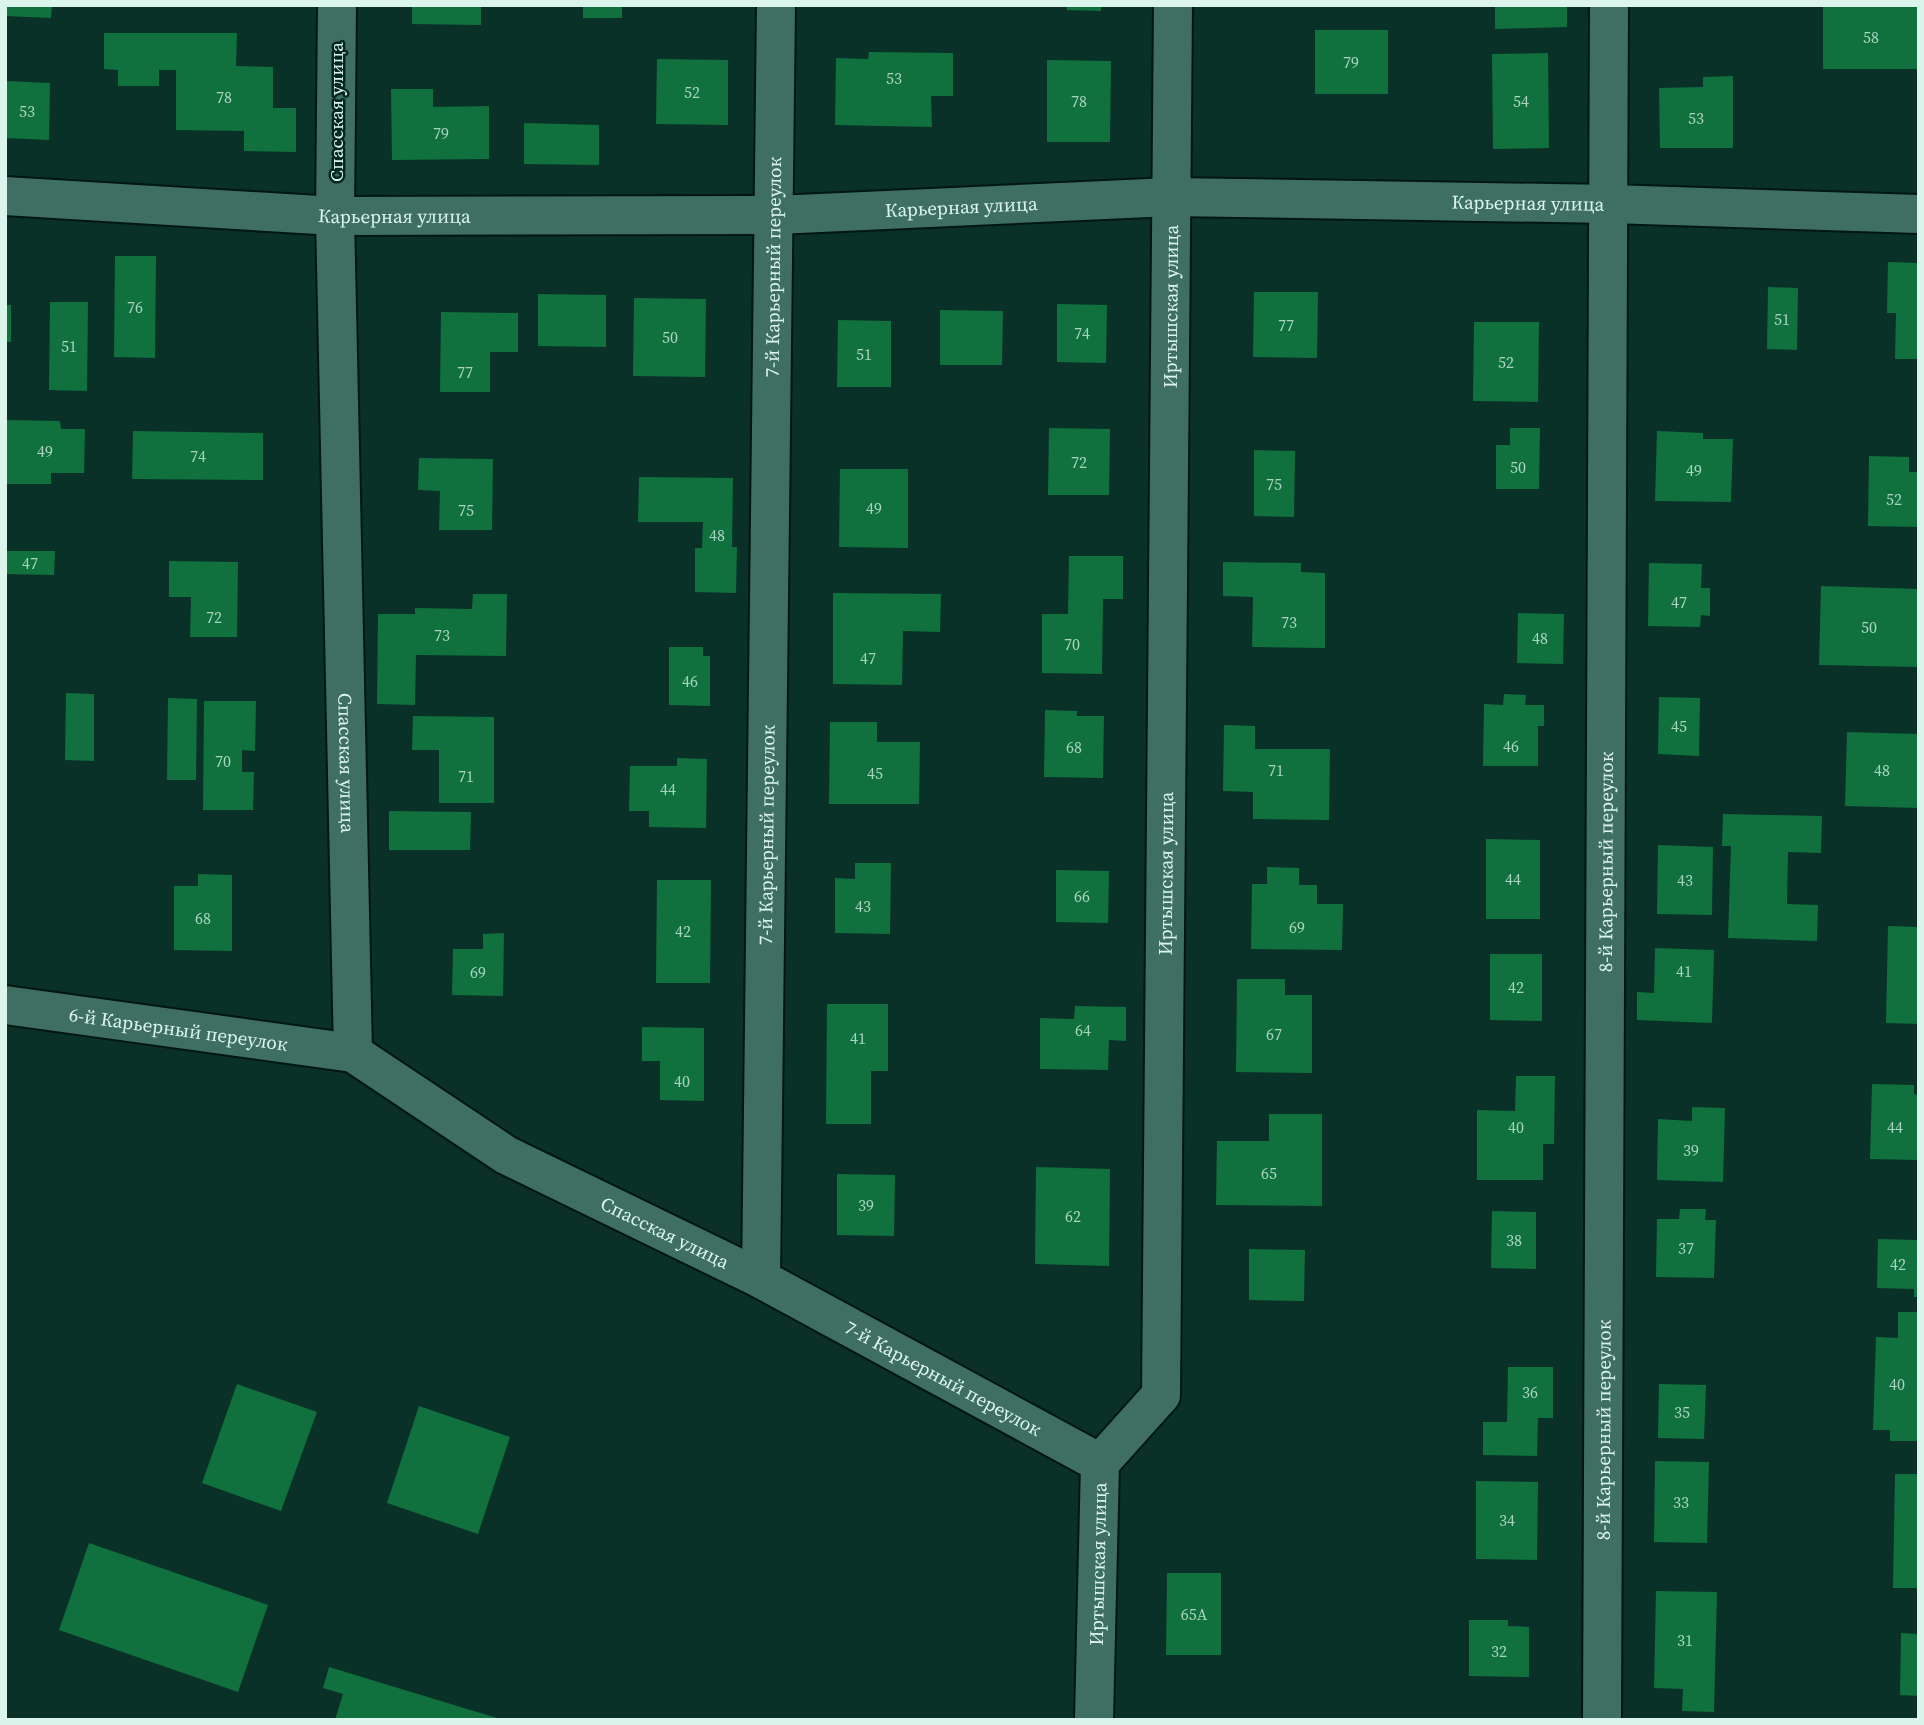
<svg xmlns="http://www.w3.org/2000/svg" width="1924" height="1725" viewBox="0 0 1924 1725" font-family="'Source Serif 4',serif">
<rect width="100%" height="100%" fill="#0a3128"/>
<g fill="#10703e">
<polygon points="5,5 52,5 51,18 5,16"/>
<polygon points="412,5 481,5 481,25 412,24"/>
<rect x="583" y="5" width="39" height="13"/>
<polygon points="1067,5 1101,5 1101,11 1067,10"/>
<polygon points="1495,5 1567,5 1567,27 1495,29"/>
<rect x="1823" y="5" width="96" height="64"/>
<rect x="1315" y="30" width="73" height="64"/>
<polygon points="104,33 237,33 236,66 273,67 273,108 296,108 296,152 244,151 244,131 176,130 176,70 159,70 159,86 118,86 118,70 104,69"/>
<polygon points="869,52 953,53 953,96 931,96 932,127 835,125 836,58 868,59"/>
<polygon points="1548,53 1549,148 1493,149 1492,54"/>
<polygon points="657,59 728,60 728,125 656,124"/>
<polygon points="1047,60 1111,61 1110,142 1047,142"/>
<polygon points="1733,76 1733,148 1660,148 1659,88 1703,87 1703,77"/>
<polygon points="5,81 50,83 49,140 5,138"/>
<polygon points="391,89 433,89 433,107 489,106 489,159 392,160"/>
<polygon points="524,123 599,125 599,165 524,164"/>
<polygon points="115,256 156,256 155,358 114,357"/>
<polygon points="1888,262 1919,263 1919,359 1895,359 1896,313 1887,313"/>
<polygon points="1768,287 1798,288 1797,350 1767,349"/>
<polygon points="1254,292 1318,292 1317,358 1253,357"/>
<polygon points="538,294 606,295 606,347 538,346"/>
<polygon points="634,298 706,299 705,377 633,376"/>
<polygon points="50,302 88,302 87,391 49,390"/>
<polygon points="1057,304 1107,305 1106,363 1057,362"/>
<rect x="5" y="305" width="6" height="37"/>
<polygon points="940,310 1003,311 1002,365 940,365"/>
<polygon points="441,312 518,313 518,352 490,352 490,392 440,392"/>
<polygon points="838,320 891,321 891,387 837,387"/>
<polygon points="1474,322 1539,322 1538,402 1473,401"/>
<polygon points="5,420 60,421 61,429 85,429 84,473 51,473 51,484 5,484"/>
<polygon points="1049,428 1110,429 1109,495 1048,495"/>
<polygon points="1510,428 1540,428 1539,489 1496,489 1496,445 1510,445"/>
<polygon points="133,431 263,433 263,480 132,479"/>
<polygon points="1657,431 1703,433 1703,439 1733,439 1731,502 1655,501"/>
<polygon points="1254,450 1295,451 1294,517 1254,516"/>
<polygon points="1869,456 1909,457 1909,472 1919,472 1919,527 1868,526"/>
<polygon points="419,458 493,459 492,530 439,530 440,491 418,490"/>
<polygon points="840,469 908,469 908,548 839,547"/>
<polygon points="639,477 733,478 732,547 737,547 736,593 695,592 695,548 702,548 703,522 638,522"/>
<polygon points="5,551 55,551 54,575 5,574"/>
<polygon points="1069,556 1123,556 1123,599 1103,599 1102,674 1042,673 1042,614 1068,614"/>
<polygon points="169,561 238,562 237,637 190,637 191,597 169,597"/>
<polygon points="1223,562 1301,563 1301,572 1325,573 1325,648 1252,647 1253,597 1223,596"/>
<polygon points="1649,563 1702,564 1701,588 1710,588 1710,616 1701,615 1700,627 1648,626"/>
<polygon points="1821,586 1919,589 1919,667 1819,665"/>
<polygon points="833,593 941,594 940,632 903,631 902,685 833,684"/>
<polygon points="473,594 507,594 506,656 416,655 415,705 377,704 378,614 415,614 415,608 472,609"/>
<polygon points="1518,613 1564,614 1563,664 1517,663"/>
<polygon points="669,647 703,647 703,656 710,656 710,706 669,705"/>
<polygon points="66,693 94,694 94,761 65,760"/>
<polygon points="1504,694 1526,695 1525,705 1544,705 1544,726 1538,726 1538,766 1483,766 1484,704 1503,705"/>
<polygon points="1659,697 1700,698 1699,756 1658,754"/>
<polygon points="168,698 197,699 196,780 167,780"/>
<polygon points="204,701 256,701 255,751 242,750 242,772 254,772 253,810 203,810"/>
<polygon points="1045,710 1077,711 1077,716 1104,716 1103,778 1044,777"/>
<polygon points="413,716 494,717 494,803 439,803 439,750 412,750"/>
<polygon points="830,722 877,722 877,742 920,742 919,804 829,804"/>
<polygon points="1224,725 1255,726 1255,749 1330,749 1329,820 1253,819 1253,792 1223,791"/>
<polygon points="1847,732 1919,734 1919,808 1845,806"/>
<polygon points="677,758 707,759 706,828 649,827 649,811 629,811 630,766 677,766"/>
<polygon points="389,811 471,812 470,850 389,850"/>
<polygon points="1723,814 1822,816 1821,853 1788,852 1787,904 1818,905 1817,941 1728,938 1731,846 1722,846"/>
<polygon points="1486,839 1540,840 1540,919 1486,919"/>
<polygon points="1658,845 1713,847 1712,915 1657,914"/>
<polygon points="855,863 891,863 890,934 835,933 835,878 855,879"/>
<polygon points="1267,867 1299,868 1299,885 1317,885 1317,904 1343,904 1342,950 1251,949 1252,884 1267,884"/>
<polygon points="1056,870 1109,871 1108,923 1056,922"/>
<polygon points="198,874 232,875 232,951 174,950 174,886 198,886"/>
<polygon points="657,880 711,880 710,983 656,983"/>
<polygon points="1888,926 1919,927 1919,1024 1886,1023"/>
<polygon points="504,933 503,996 452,995 453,949 483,949 483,934"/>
<polygon points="1655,948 1714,950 1712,1023 1637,1020 1637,992 1654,993"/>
<polygon points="1490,954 1542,954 1542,1021 1490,1020"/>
<polygon points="1237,979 1285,979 1285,995 1312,995 1312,1073 1236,1072"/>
<polygon points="827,1004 888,1004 888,1071 871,1071 871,1124 826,1124"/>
<polygon points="1075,1006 1126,1007 1126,1041 1109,1040 1108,1070 1040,1069 1040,1018 1074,1019"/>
<polygon points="642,1027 704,1028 704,1101 660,1100 660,1061 642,1061"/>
<polygon points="1516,1076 1555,1076 1554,1144 1543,1144 1543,1180 1477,1180 1477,1110 1515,1111"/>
<polygon points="1872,1084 1914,1085 1914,1094 1919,1095 1919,1160 1870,1159"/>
<polygon points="1692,1107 1725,1108 1723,1182 1657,1180 1658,1119 1692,1121"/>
<polygon points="1269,1114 1322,1114 1322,1206 1216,1205 1217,1141 1269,1141"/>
<polygon points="1036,1167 1110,1169 1109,1266 1035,1264"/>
<polygon points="837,1174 895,1175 894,1236 837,1235"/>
<polygon points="1680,1209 1706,1209 1705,1220 1716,1220 1714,1278 1656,1277 1657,1219 1679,1219"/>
<polygon points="1492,1211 1536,1212 1536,1269 1491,1268"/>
<polygon points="1878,1239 1919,1240 1919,1297 1914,1297 1914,1289 1877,1288"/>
<polygon points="1249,1249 1305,1250 1304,1301 1249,1300"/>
<polygon points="1898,1312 1919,1312 1919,1441 1890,1441 1890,1430 1873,1430 1876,1337 1898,1338"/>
<polygon points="1508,1367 1553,1367 1553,1418 1538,1418 1537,1456 1483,1455 1483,1422 1507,1422"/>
<polygon points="237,1384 317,1412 281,1511 202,1483"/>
<polygon points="1659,1384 1706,1385 1704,1439 1658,1438"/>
<polygon points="419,1406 510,1437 478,1534 387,1503"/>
<polygon points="1655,1461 1709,1462 1707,1543 1654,1542"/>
<polygon points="1895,1474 1919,1474 1919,1588 1893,1588"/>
<polygon points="1476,1481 1538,1482 1537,1560 1476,1559"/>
<polygon points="89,1543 268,1605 238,1692 59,1630"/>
<polygon points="1167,1573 1221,1573 1221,1655 1166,1655"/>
<polygon points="1656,1591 1717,1592 1714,1712 1682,1711 1683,1689 1654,1688"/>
<polygon points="1469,1620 1508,1620 1508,1626 1529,1627 1529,1677 1469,1676"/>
<polygon points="1901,1633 1919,1634 1919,1696 1900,1695"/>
<polygon points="329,1667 500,1719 500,1720 335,1720 343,1694 323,1688"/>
</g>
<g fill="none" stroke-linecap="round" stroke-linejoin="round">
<defs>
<g id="minor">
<path id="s1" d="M 337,5 L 335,216 L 353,1053"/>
<path id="s2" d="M 5,196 L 335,216 L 776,215 L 1171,197 L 1611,204 L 1919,214"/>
<path id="s3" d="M 5,1005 L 353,1053 L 506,1155 L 761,1279 L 1100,1463"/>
<path id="s4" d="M 761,1279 L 776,5"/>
<path id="s5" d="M 1094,1720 L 1100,1463 L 1161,1395 L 1173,5"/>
<path id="s6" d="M 1602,1720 L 1609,5"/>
</g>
</defs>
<use href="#minor" stroke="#001711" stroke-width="42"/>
<use href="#minor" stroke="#3f6f62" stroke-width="38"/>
</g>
<g text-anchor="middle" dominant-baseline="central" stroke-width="5" stroke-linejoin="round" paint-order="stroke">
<g font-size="16" fill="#a8d4c0">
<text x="1871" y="37">58</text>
<text x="1351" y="62">79</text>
<text x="894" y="78">53</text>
<text x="692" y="92">52</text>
<text x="224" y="97">78</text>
<text x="1079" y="101">78</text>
<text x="1521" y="101">54</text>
<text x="27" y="111">53</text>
<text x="1696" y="118">53</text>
<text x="441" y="133">79</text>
<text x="135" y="307">76</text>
<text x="1782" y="319">51</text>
<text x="1286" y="325">77</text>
<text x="1082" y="333">74</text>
<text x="670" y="337">50</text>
<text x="69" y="346">51</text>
<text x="864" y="354">51</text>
<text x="1506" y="362">52</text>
<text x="465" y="372">77</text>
<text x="45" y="451">49</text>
<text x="198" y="456">74</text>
<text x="1079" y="462">72</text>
<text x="1518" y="467">50</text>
<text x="1694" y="470">49</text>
<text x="1274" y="484">75</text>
<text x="1894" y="499">52</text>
<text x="874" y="508">49</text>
<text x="466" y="510">75</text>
<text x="717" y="535">48</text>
<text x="30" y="563">47</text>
<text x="1679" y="602">47</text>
<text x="214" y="617">72</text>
<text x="1289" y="622">73</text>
<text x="1869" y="627">50</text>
<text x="442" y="635">73</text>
<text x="1540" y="638">48</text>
<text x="1072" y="644">70</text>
<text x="868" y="658">47</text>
<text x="690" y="681">46</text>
<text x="1679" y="726">45</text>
<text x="1511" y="746">46</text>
<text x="1074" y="747">68</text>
<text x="223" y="761">70</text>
<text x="1276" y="770">71</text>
<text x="1882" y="770">48</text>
<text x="875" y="773">45</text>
<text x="466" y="776">71</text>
<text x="668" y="789">44</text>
<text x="1513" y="879">44</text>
<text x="1685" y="880">43</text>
<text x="1082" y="896">66</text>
<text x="863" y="906">43</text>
<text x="203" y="918">68</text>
<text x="1297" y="927">69</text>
<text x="683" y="931">42</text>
<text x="1684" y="971">41</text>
<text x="478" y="972">69</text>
<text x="1516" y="987">42</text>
<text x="1083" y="1030">64</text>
<text x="1274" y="1034">67</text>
<text x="858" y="1038">41</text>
<text x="682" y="1081">40</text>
<text x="1516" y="1127">40</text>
<text x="1895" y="1127">44</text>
<text x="1691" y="1150">39</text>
<text x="1269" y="1173">65</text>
<text x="866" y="1205">39</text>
<text x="1073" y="1216">62</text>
<text x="1514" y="1240">38</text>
<text x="1686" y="1248">37</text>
<text x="1898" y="1264">42</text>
<text x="1897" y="1384">40</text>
<text x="1530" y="1392">36</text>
<text x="1682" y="1412">35</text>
<text x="1681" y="1502">33</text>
<text x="1507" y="1520">34</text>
<text x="1194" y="1614">65А</text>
<text x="1685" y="1640">31</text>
<text x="1499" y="1651">32</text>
</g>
<g font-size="19" fill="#dbf5ec" stroke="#00271e">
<text transform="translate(336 112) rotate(-90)">Спасская улица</text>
<text stroke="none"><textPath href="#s2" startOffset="1524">Карьерная улица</textPath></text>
<text stroke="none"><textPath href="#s2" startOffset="957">Карьерная улица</textPath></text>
<text stroke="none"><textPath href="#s2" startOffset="390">Карьерная улица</textPath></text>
<text stroke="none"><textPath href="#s4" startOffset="1012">7-й Карьерный переулок</textPath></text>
<text stroke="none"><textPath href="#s5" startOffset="1437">Иртышская улица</textPath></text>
<text stroke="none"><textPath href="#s1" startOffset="758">Спасская улица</textPath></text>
<text stroke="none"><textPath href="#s4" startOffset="444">7-й Карьерный переулок</textPath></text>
<text stroke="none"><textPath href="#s6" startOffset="858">8-й Карьерный переулок</textPath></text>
<text stroke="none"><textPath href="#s5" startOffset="870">Иртышская улица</textPath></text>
<text stroke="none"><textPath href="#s3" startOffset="175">6-й Карьерный переулок</textPath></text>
<text stroke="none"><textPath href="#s3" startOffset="712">Спасская улица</textPath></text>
<text stroke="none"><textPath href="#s3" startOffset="1026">7-й Карьерный переулок</textPath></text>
<text stroke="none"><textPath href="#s6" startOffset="290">8-й Карьерный переулок</textPath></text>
<text stroke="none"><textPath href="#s5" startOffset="156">Иртышская улица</textPath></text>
</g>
</g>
<rect width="1924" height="1725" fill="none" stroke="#dbf5ec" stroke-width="14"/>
</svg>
